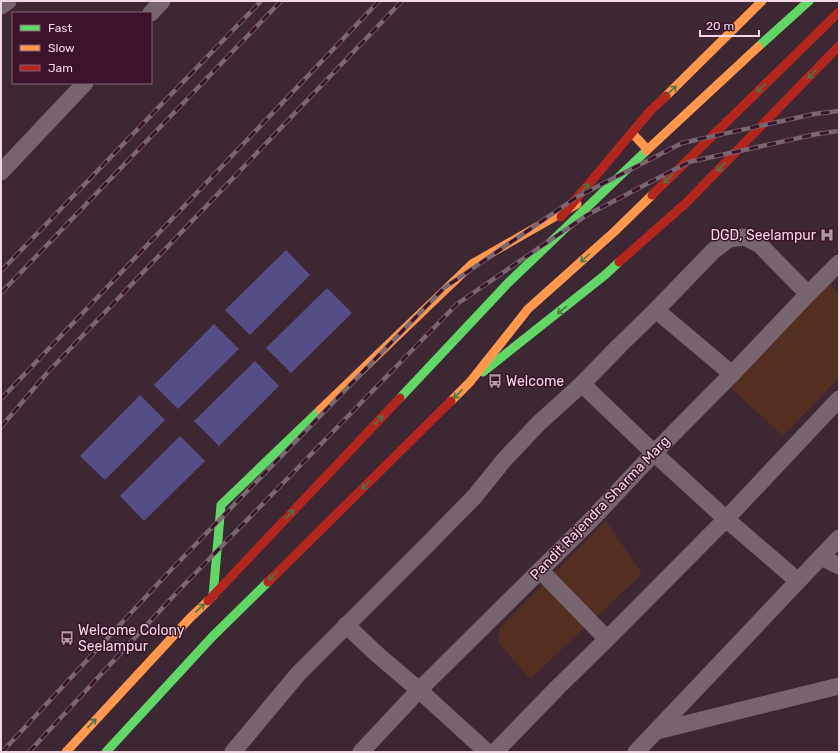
<svg xmlns="http://www.w3.org/2000/svg" width="840" height="753" viewBox="0 0 840 753" font-family="Rubik,sans-serif">
<rect width="100%" height="100%" fill="#3c2733"/>
<g fill="#522f20">
<polygon points="830,284 839,293 839,378 783,436 732,389 736,381"/>
<polygon points="606,521 642,574 530,679 499,643 499,629"/>
</g>
<g fill="#554e86">
<polygon points="286,250 310,275 250,335 225,310"/>
<polygon points="327,288 352,313 291,373 266,348"/>
<polygon points="214,324 239,349 178,409 154,385"/>
<polygon points="255,361 279,386 219,446 194,421"/>
<polygon points="140,395 165,420 105,480 80,456"/>
<polygon points="180,436 205,461 144,521 120,496"/>
</g>
<g fill="none" stroke-linecap="round" stroke-linejoin="round">
<g stroke="#76646e" stroke-width="17">
<polyline points="1,6 8,1"/>
<polyline points="151,13 162,1"/>
<polyline points="1,172 85,83"/>
<polyline points="656,310 732,374"/>
<polyline points="582,384 654,453 726,519 798,581"/>
<polyline points="821,557 839,566"/>
<polyline points="540,570 607,639"/>
<polyline points="346,625 379,656 419,690 487,752"/>
<polyline points="657,731 839,686"/>
<polyline points="233,752 298,674 431,541 475,496 504,460 539,423 582,384 619,346 656,310 713,251 729,239 744,237 760,245 808,294"/>
<polyline points="361,752 419,690 591,520 654,453 732,374 808,294 839,263"/>
<polyline points="495,752 558,687 607,639 726,519 839,399"/>
<polyline points="636,752 839,538"/>
</g>
<g stroke="#63d668" stroke-width="9">
<polyline points="758,47 809,1"/>
<polyline points="483,372 605,275 619,262"/>
<polyline points="400,398 508,283 646,151"/>
<polyline points="213,596 221,505 320,410"/>
<polyline points="106,752 212,637 268,582"/>
</g>
<g stroke="#ff974d" stroke-width="9">
<polyline points="666,96 762,1"/>
<polyline points="632,133 647,149"/>
<polyline points="646,151 758,47"/>
<polyline points="451,401 470,382 528,309 614,232 652,195"/>
<polyline points="320,410 472,264 577,204"/>
<polyline points="66,752 190,618 208,601"/>
</g>
<g stroke="#b3261e" stroke-width="9">
<polyline points="652,195 839,12"/>
<polyline points="561,217 650,111 666,96"/>
<polyline points="619,262 686,203 839,46"/>
<polyline points="268,582 451,401"/>
<polyline points="208,601 400,398"/>
</g>
<defs>
<g id="rail">
<polyline points="1,271 261,1"/>
<polyline points="1,293 281,1"/>
<polyline points="1,399 379,1"/>
<polyline points="1,427 47,373 402,1"/>
<polyline points="2,752 166,575 444,288 577,197 682,143 814,114 839,111"/>
<polyline points="29,752 180,589 457,304 587,215 689,162 817,134 839,131"/>
</g>
</defs>
<use href="#rail" stroke="#786770" stroke-width="4.5"/>
<use href="#rail" stroke="#3a142a" stroke-width="3" stroke-dasharray="9" stroke-linecap="butt"/>
</g>
<defs><path id="oneway-shaft" d="M-6 0H5M1.5-3L5.5 0L1.5 3" fill="none" stroke-width="1.6" stroke-linecap="round" stroke-linejoin="round"/></defs>
<g stroke="#4e7549">
<use href="#oneway-shaft" transform="translate(812 74) rotate(134)"/>
<use href="#oneway-shaft" transform="translate(761 88) rotate(136)"/>
<use href="#oneway-shaft" transform="translate(672 90) rotate(-44)"/>
<use href="#oneway-shaft" transform="translate(721 167) rotate(134)"/>
<use href="#oneway-shaft" transform="translate(668 179) rotate(136)"/>
<use href="#oneway-shaft" transform="translate(585 188) rotate(-50)"/>
<use href="#oneway-shaft" transform="translate(585 258) rotate(138)"/>
<use href="#oneway-shaft" transform="translate(562 310) rotate(142)"/>
<use href="#oneway-shaft" transform="translate(458 394) rotate(135)"/>
<use href="#oneway-shaft" transform="translate(379 420) rotate(-47)"/>
<use href="#oneway-shaft" transform="translate(366 485) rotate(135)"/>
<use href="#oneway-shaft" transform="translate(290 514) rotate(-47)"/>
<use href="#oneway-shaft" transform="translate(273 576) rotate(135)"/>
<use href="#oneway-shaft" transform="translate(200 608) rotate(-43)"/>
<use href="#oneway-shaft" transform="translate(92 723) rotate(-47)"/>
</g>
<defs>
<symbol id="hospital-bare" viewBox="-9 -9 18 18"><path d="M-5-5h3v3.5h4V-5h3V5h-3V1.5h-4V5h-3Z" fill="#b198a5" stroke="#3a142a" stroke-width="2.5" paint-order="stroke"/></symbol>
<symbol id="bus-bare" viewBox="-9 -9 18 18"><path d="M-5-6H5V4H4V6H2V4H-2V6H-4V4H-5ZM-3.5-4V0h7V-4ZM-3.5 1.2v1.5H-2V1.2ZM2 1.2v1.5H3.5V1.2Z" fill="#b198a5" stroke="#3a142a" stroke-width="2.5" paint-order="stroke"/></symbol>
</defs>
<g fill-rule="evenodd">
<use href="#hospital-bare" x="817" y="225" width="20" height="20"/>
<use href="#bus-bare" x="485" y="371" width="20" height="20"/>
<use href="#bus-bare" x="57" y="628" width="20" height="20"/>
</g>
<g text-anchor="middle" dominant-baseline="central" stroke-width="3" stroke-linejoin="round" paint-order="stroke">
<g font-size="14" fill="#f0d5e2" stroke="#3a142a" text-anchor="start">
<text x="816" y="235" text-anchor="end">DGD, Seelampur</text>
<text x="506" y="381">Welcome</text>
<text x="78" y="630">Welcome Colony<tspan x="78" dy="16">Seelampur</tspan></text>
</g>
<g font-size="14" fill="#f0d5e2" stroke="#3a142a">
<text transform="translate(600 508) rotate(-46)">Pandit Rajendra Sharma Marg</text>
</g>
</g>
<rect width="840" height="753" fill="none" stroke="#f0d5e2" stroke-width="4"/>
<rect x="12" y="12" width="140" height="72" fill="#3a142a" stroke="#836174"/>
<rect x="20" y="25" width="20" height="6" fill="#63d668" stroke="#836174"/>
<text x="48" y="32" font-size="12" fill="#f0d5e2">Fast</text>
<rect x="20" y="45" width="20" height="6" fill="#ff974d" stroke="#836174"/>
<text x="48" y="52" font-size="12" fill="#f0d5e2">Slow</text>
<rect x="20" y="65" width="20" height="6" fill="#b3261e" stroke="#836174"/>
<text x="48" y="72" font-size="12" fill="#f0d5e2">Jam</text>
<path d="M700 30v6h59v-6" fill="none" stroke="#f0d5e2" stroke-width="2"/>
<text x="706" y="30" font-size="12" fill="#f0d5e2" stroke="#3a142a" stroke-width="3" paint-order="stroke">20 m</text>
</svg>
